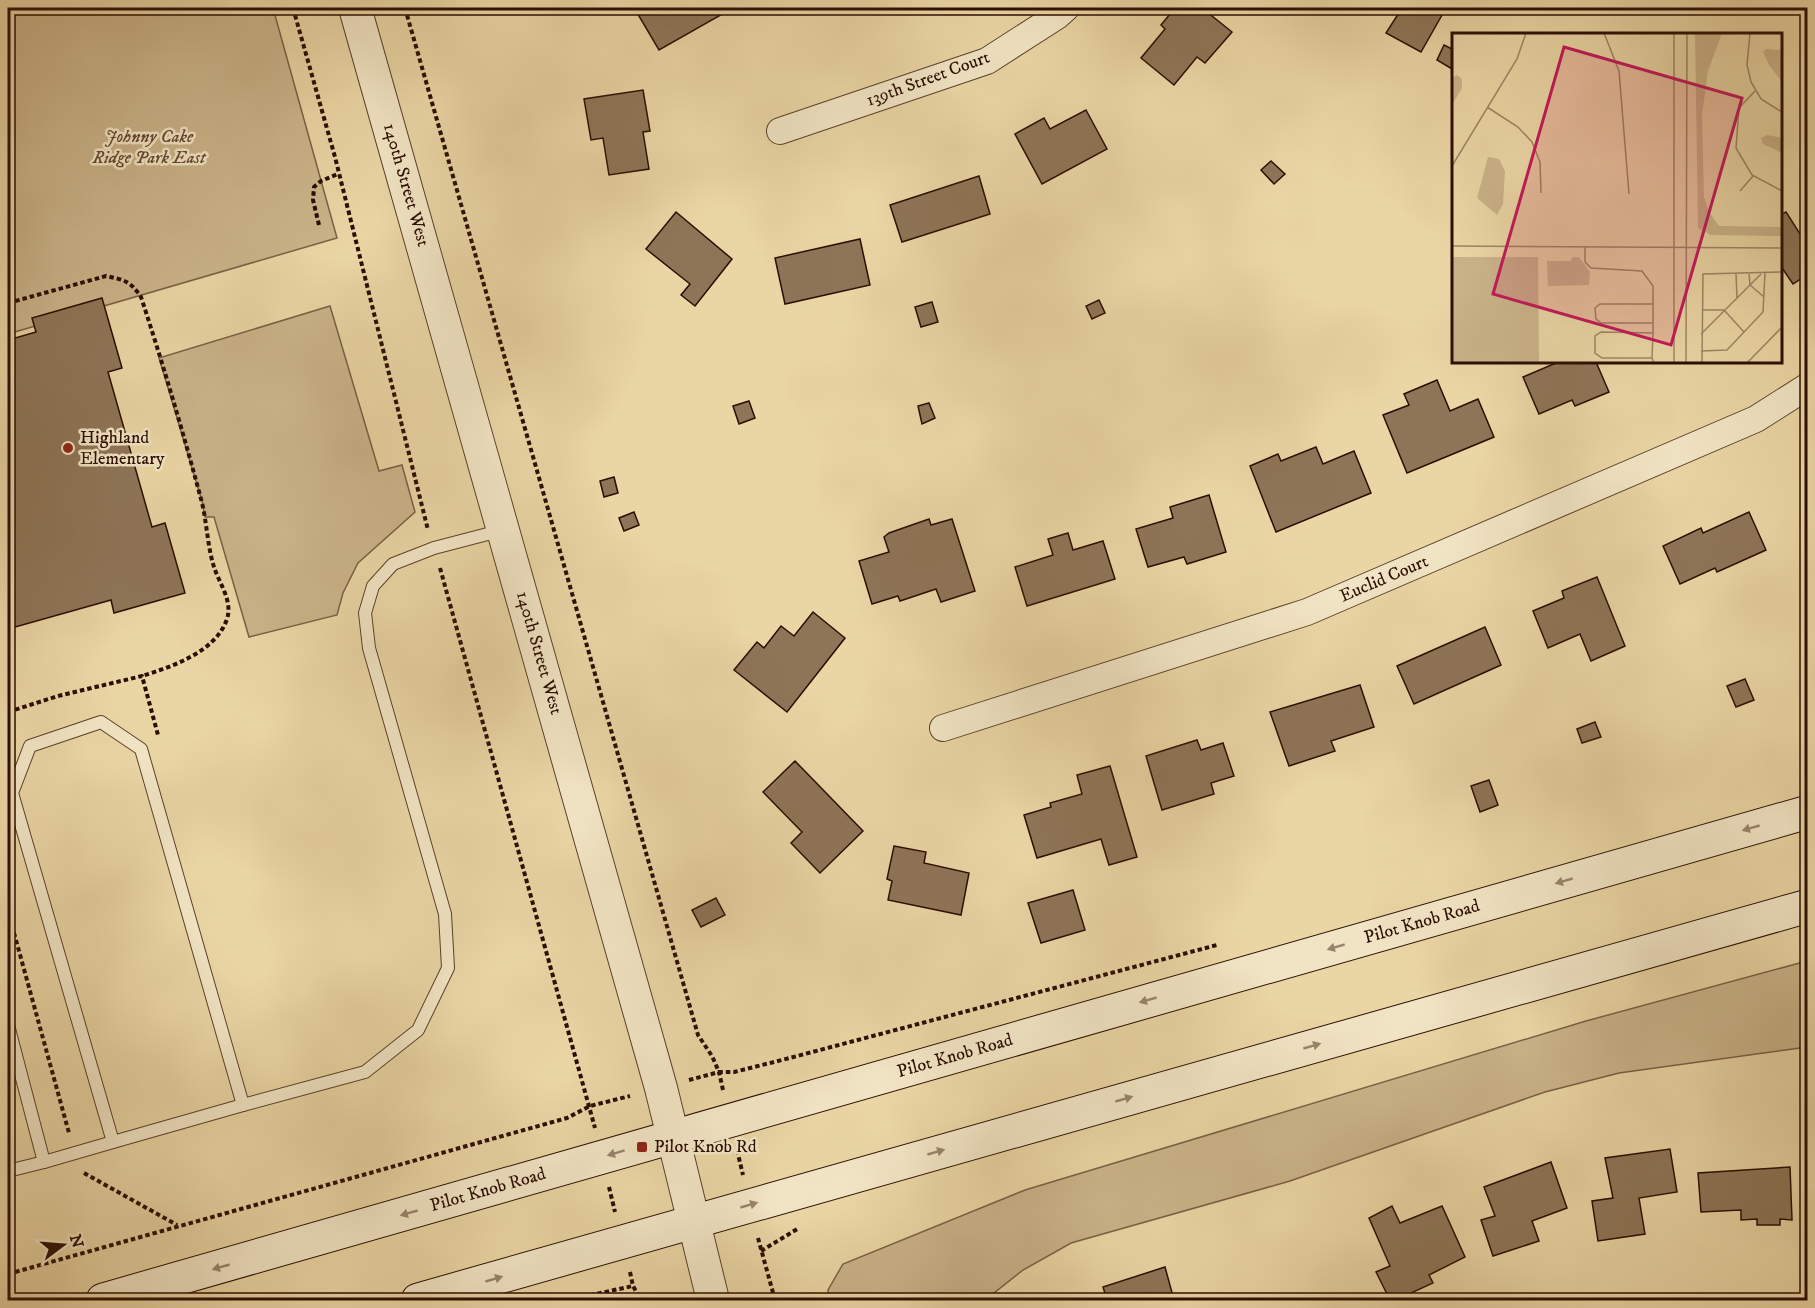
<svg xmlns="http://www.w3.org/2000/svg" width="1815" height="1308" viewBox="0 0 1815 1308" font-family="'IM FELL DW Pica',serif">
<rect width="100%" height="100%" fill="#ead5a4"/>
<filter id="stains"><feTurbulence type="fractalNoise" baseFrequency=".00333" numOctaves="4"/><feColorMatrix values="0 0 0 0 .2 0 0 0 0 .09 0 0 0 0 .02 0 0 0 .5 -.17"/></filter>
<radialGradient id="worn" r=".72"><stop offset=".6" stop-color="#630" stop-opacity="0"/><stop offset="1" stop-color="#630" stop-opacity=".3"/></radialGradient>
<g fill="#cab389" stroke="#7a6046" stroke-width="1.5">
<polygon points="8,8 273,8 337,238 8,334"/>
<polygon points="330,306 379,471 402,465 415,512 358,563 343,593 337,615 249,637 214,517 205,517 202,501 159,358"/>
<polygon points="1807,961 1807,1047 1619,1073 1545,1092 1290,1181 1071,1243 1023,1270 985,1300 828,1300 828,1290 843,1264 1025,1190 1586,1021"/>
</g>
<g fill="#8e7557" stroke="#2b0e03" stroke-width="1.5">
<polygon points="641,8 733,8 659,50 636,11"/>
<polygon points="1175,8 1202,8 1232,32 1205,63 1197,57 1174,85 1141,58 1165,29 1161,25"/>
<polygon points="1402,8 1430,8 1442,15 1421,52 1386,33"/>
<polygon points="1444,45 1454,50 1452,69 1437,60"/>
<polygon points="643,90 650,131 643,132 649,169 609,175 603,138 591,140 584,99"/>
<polygon points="1086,110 1107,149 1042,184 1015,134 1044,118 1050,129"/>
<polygon points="1271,161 1285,174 1274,184 1261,170"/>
<polygon points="979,176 990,214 902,242 890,205"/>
<polygon points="676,212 732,259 695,306 681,295 690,284 646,249"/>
<polygon points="1786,212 1800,234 1808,229 1808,274 1793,284 1780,265 1780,215"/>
<polygon points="860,239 870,285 785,304 775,258"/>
<polygon points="102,298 122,368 108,372 152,527 165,523 185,593 114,613 111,600 8,629 8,340 36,332 32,318"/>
<polygon points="1099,300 1105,313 1092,319 1086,306"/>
<polygon points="932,302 938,322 921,327 915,307"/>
<polygon points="1555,362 1596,362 1609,392 1575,406 1572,400 1539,414 1523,377 1556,363"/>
<polygon points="1437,380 1450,411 1478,399 1494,437 1407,473 1383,415 1409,405 1404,394"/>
<polygon points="749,401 755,418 739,424 733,406"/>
<polygon points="929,403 935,418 922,424 918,406"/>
<polygon points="1316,447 1323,464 1354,451 1371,493 1276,532 1250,466 1278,454 1281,461"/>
<polygon points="614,477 618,493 604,497 600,481"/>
<polygon points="1209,495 1226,552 1187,564 1184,557 1148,567 1136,529 1173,518 1170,507"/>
<polygon points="634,512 639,525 624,531 619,518"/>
<polygon points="1749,512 1766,550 1717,572 1715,568 1680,584 1663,546 1701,528 1703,533"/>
<polygon points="929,519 931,525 952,519 975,591 941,602 936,589 900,601 898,596 872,604 859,561 889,552 884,537 889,533"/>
<polygon points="1068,533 1073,550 1103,541 1115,579 1027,606 1015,567 1053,555 1048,539"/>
<polygon points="1597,577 1625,646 1591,661 1580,634 1548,648 1533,611 1564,598 1562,591"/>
<polygon points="813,612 845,638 787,712 734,670 757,642 764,648 781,626 794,636"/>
<polygon points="1485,627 1501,665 1414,704 1397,666"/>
<polygon points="1745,679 1754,700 1736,707 1727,686"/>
<polygon points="1360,685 1374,727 1331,741 1335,751 1289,766 1270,712"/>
<polygon points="1595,722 1601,737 1582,743 1577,729"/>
<polygon points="1197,740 1201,750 1223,743 1234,776 1211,783 1214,794 1162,810 1146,756"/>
<polygon points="795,761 863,831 820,873 791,843 802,832 763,792"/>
<polygon points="1110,766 1137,857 1109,865 1101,839 1037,858 1024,815 1051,807 1050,803 1082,794 1077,775"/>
<polygon points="1489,780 1498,805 1480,812 1471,786"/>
<polygon points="894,846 926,852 924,863 969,873 961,915 888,900 892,881 887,879"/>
<polygon points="1073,890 1085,930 1041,943 1028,903"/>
<polygon points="716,898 725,915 701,927 692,910"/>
<polygon points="1670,1149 1677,1192 1639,1198 1645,1234 1598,1241 1592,1201 1613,1198 1605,1158"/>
<polygon points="1551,1162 1567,1208 1532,1221 1539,1241 1493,1256 1481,1220 1495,1216 1484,1187"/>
<polygon points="1790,1167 1792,1220 1780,1219 1780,1225 1757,1225 1757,1219 1741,1220 1741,1210 1701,1212 1698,1173"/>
<polygon points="1392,1206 1400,1223 1442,1206 1465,1257 1429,1275 1433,1283 1396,1300 1390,1300 1376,1272 1390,1266 1369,1218"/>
<polygon points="1165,1267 1174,1300 1107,1300 1103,1287"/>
</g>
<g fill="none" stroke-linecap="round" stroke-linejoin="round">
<defs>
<g id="service">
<polyline points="8,1025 44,1162 113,1142 12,793 30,746 101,722 141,749 243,1105 365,1072 418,1030 448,968 445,914 369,648 365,613 373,586 393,564 434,548 503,530"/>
<polyline points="113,1142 243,1105"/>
<polyline points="8,1171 44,1162"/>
</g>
<g id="minor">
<polyline points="780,131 987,61 1057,16 1066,8"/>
<polyline points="943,728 1307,612 1756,419 1808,386"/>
</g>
<polyline id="tertiary" points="355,8 661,1088 713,1300"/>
<g id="secondary">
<polyline points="103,1300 1808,812"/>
<polyline points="418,1300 1808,906"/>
</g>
</defs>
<use href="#service" stroke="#5b402b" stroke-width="14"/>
<use href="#minor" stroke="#5b402b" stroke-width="28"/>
<use href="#tertiary" stroke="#5b402b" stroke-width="34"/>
<use href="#secondary" stroke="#2b0e03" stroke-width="35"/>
<g stroke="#2b0e03" stroke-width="4" stroke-dasharray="4.5 3" stroke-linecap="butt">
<polyline points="293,8 335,157 428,530"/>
<polyline points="405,8 698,1035 712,1056 719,1072 734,1072 782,1060 1217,945"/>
<polyline points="319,225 313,200 314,187 321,181 338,174"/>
<path d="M 8,303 L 106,276 C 125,280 130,281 141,297 C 163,364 183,432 201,499 C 207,521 207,545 214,567 C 219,583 233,601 227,619 C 216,652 171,667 142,676"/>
<polyline points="440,568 595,1128"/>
<polyline points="8,712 58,696 142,676 158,735"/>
<polyline points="8,911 69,1133"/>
<polyline points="689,1080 719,1072 723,1090"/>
<polyline points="737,1150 743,1175"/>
<polyline points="84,1173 177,1225"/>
<polyline points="609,1187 615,1212"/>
<polyline points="758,1238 775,1300"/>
<polyline points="761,1251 799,1228"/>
<polyline points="630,1272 633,1286 641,1300"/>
<polyline points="8,1274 567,1118 590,1106 630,1096"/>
<polyline points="568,1300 633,1286"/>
</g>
<use href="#service" stroke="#f1e4c4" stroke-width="12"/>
<use href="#minor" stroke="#f1e4c4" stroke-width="26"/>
<use href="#tertiary" stroke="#f1e4c4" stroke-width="32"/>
<use href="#secondary" stroke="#f1e4c4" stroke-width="33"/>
</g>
<defs><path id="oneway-solid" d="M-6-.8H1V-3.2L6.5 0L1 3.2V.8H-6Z" transform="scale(1.5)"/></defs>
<g fill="#98846d">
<use href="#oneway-solid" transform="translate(1751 828) rotate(164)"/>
<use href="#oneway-solid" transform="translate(1564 881) rotate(164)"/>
<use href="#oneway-solid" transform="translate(1336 947) rotate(164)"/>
<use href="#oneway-solid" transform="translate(1148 1000) rotate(164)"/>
<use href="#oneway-solid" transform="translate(1312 1046) rotate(-16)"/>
<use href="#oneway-solid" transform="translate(1124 1099) rotate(-16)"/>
<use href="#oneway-solid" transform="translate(936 1152) rotate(-16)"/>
<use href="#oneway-solid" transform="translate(616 1153) rotate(163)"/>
<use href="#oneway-solid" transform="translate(749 1205) rotate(-16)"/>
<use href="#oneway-solid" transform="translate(409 1213) rotate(164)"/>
<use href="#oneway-solid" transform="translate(221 1267) rotate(164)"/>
<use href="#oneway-solid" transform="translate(494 1279) rotate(-16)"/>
</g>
<g fill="#8f2418" stroke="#f1e4c4" stroke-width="2">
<circle cx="68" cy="448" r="6"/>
<rect x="636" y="1141" width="12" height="12" rx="3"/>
</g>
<g text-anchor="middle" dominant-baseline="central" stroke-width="5" stroke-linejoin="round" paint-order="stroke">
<g font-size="18" fill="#2b0e03" stroke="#f1e4c4">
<text transform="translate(928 79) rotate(-20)">139th Street Court</text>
<text transform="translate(406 185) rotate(74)">140th Street West</text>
<text transform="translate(1384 579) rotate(-23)">Euclid Court</text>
<text transform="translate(539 653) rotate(74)">140th Street West</text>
<text transform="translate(1422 922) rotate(-16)">Pilot Knob Road</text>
<text transform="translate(955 1056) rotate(-16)">Pilot Knob Road</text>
<text transform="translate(488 1190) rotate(-16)">Pilot Knob Road</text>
</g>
<g font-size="18" font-style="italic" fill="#634832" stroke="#f1e4c4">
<text x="149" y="137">Johnny Cake<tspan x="149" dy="21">Ridge Park East</tspan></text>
</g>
<g font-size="18" fill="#2b0e03" stroke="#f1e4c4" text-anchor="start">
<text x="80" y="438">Highland<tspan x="80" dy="21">Elementary</tspan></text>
<text x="654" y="1147">Pilot Knob Rd</text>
</g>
</g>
<g transform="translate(1452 33)">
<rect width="330" height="330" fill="#ead5a4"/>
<path d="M 243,0 L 270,0 L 256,38 L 250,82 L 252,164 L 257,179 L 267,193 L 330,194 L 330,203 L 259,202 L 246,195 ZM 314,16 L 330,17 L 330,49 L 317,32 L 311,19 ZM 5,42 L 10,46 L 10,55 L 0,72 L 0,45 ZM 315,102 L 330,105 L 330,120 L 311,111 L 309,105 ZM 36,124 L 47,126 L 53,138 L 51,171 L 45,182 L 25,165 ZM 0,224 L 86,224 L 87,330 L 0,330 ZM 120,224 L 127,224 L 138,239 L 137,252 L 96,253 L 95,228 L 119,228 Z" fill="#cab389"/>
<path fill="none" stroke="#9e8564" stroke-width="1.5" d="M 152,0 L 167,38 L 177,161M 222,0 L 222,330M 298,0 L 295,32 L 299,49 L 309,66 L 330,79M 303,58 L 287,75 L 284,115 L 300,142 L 330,158M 35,74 L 66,94 L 80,109 L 88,129 L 89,160M 0,133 L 65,26 L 74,0M 288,158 L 301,143M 0,213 L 330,215M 133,213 L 133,229 L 139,235 L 190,238 L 201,253 L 201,271 L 148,271 L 143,275 L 144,286 L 149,290 L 201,290 L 201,300 L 149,299 L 143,303 L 143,320 L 150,325 L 200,325 L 202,330M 284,241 L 285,265M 297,241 L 298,252 L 312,264M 201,271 L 201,290M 250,277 L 272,277 L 292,299M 249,301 L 309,241M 249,318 L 275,317 L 311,279 L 313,240M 200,325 L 201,300M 234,330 L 235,0M 250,330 L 251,241 L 330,239M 295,330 L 330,294"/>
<path fill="#c2185b" fill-opacity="0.15" stroke="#c2185b" stroke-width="3" d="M 112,14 L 290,65 L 219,312 L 41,261 Z"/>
<rect width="330" height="330" fill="none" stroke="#2b0e03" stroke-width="3"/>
</g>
<rect width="1815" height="1308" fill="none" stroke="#ead5a4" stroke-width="30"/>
<rect x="9" y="9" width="1797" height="1290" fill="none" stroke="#2b0e03" stroke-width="3"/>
<rect x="15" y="15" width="1785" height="1278" fill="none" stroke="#2b0e03" stroke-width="1.5"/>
<g transform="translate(63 1245) rotate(74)" stroke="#f1e4c4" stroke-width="4.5" paint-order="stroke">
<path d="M0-4.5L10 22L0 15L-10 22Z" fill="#2b0e03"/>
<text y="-9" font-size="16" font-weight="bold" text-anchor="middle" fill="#2b0e03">N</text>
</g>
<rect width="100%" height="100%" filter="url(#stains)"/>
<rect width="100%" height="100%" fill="url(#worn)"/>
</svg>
